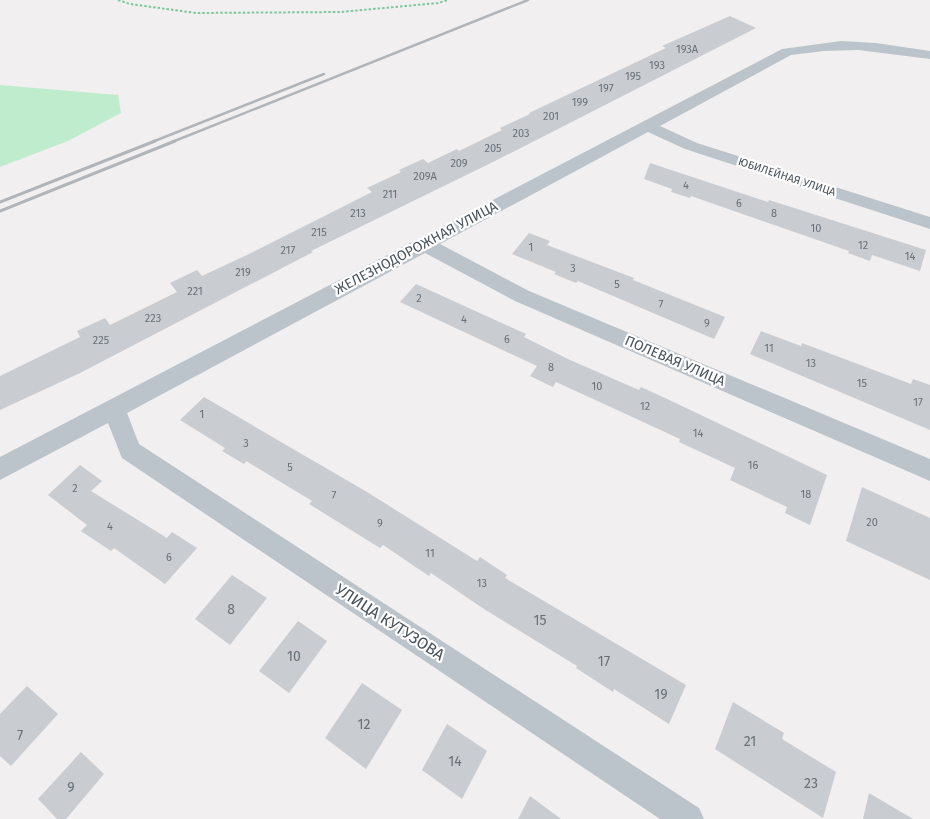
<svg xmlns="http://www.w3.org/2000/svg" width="930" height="819" viewBox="0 0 930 819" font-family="'Fira Sans',sans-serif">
<rect width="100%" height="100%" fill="#f1efef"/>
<polygon fill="#c0ecce" points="0,85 118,95 121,113 68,141 0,167"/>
<g fill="#c9ccd1">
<polygon points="730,16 756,28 495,161 311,251 313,252 80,373 0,410 0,376 80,337 77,331 105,318 110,325 177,292 170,283 197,270 202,276 249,254 372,192 367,188 401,172 399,170 423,159 428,163 457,149 459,151 502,130 500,128 530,114 529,113 666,48 662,46"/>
<polygon points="650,163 768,202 769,200 926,250 920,271 872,255 870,261 848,253 849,251 691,196 690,198 671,192 672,189 644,179"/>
<polygon points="529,233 550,241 547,245 634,278 633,280 725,317 714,339 578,281 576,283 554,274 556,272 512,254"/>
<polygon points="416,284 526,334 524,337 570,360 639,390 641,387 665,398 827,475 810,525 785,513 787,507 730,480 735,468 679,442 680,439 602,403 556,382 553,387 530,376 537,366 400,302"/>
<polygon points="761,331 801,346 802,343 911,384 913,379 930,385 930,430 750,354"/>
<polygon points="204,397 367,492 477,561 480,557 507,575 505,578 686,685 669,724 614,689 613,692 576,668 577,666 484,609 431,573 429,576 383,545 380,548 309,504 312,501 246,461 244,464 222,451 225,448 180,420"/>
<polygon points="80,465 102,481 91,491 167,538 172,532 197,548 165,584 114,548 111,551 81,531 87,525 48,495"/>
<polygon points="862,487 930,518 930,580 846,541"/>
<polygon points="232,575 267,598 230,645 195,619"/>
<polygon points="298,621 327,641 289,693 259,671"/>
<polygon points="362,683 402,710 366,769 325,738"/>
<polygon points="27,686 58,714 11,766 0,756 0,714"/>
<polygon points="733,702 784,733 782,739 836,772 823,818 715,749"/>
<polygon points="447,724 487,751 462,799 422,770"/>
<polygon points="81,752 104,774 66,819 57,819 38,799"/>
<polygon points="869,793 913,819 863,819"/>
<polygon points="530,796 561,819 518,819"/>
</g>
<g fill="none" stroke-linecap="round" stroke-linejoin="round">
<polyline stroke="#7bc79c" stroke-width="2" stroke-dasharray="2.5 2" stroke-linecap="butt" points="118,0 130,4 196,13 341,12 438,3 448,0"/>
<polygon fill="#bbc4cb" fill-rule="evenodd" points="841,41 876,43 930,51 930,59 858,50 824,51 791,55 660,126 697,143 930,217 930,229 685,149 648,132 440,244 529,291 930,459 930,481 515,301 425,253 127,413 139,444 699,808 704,819 660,819 122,458 108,423 0,480 0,457 782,49"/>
<g stroke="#b1b5b9" stroke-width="2.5">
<polyline points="152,142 324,74"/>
<polyline points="172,142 528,0"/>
</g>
<g stroke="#b1b5b9" stroke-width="3">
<polyline points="0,202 155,141"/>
<polyline points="0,211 175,141"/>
</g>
</g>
<g text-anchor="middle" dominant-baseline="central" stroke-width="4.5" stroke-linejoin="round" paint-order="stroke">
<g font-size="11" fill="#687178">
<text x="687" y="49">193А</text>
<text x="657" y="65">193</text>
<text x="633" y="76">195</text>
<text x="606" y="88">197</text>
<text x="580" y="102">199</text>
<text x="551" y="116">201</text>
<text x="521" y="133">203</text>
<text x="493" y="148">205</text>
<text x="459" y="163">209</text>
<text x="425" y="176">209А</text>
<text x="686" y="185">4</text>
<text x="390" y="194">211</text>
<text x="739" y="203">6</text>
<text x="358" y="213">213</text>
<text x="774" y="213">8</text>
<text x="816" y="228">10</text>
<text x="319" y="232">215</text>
<text x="863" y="245">12</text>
<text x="531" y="247">1</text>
<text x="288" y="250">217</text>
<text x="910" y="256">14</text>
<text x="573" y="268">3</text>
<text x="243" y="272">219</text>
<text x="617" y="284">5</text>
<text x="195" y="291">221</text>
<text x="419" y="298">2</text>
<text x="661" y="304">7</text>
<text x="153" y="318">223</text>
<text x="464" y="319">4</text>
<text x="707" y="323">9</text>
<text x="507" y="339">6</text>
<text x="101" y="340">225</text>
<text x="769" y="348">11</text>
<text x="811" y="363">13</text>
<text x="551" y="367">8</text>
<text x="862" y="383">15</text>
<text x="597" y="386">10</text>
<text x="918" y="402">17</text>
<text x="645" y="406">12</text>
<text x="202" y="414">1</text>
<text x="698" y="433">14</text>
<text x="246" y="443">3</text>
<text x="753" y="465">16</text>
<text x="290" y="467">5</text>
<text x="75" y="488">2</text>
<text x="806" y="494">18</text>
<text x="334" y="495">7</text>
<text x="872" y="522">20</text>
<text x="380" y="523">9</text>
<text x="110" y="526">4</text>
<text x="430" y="553">11</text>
<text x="169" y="557">6</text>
<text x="482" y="583">13</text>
</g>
<g font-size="11" fill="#48535b" stroke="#fff">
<text transform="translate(787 177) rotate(18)">ЮБИЛЕЙНАЯ УЛИЦА</text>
</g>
<g font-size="14" fill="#48535b" stroke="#fff">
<text transform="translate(416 248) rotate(-28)">ЖЕЛЕЗНОДОРОЖНАЯ УЛИЦА</text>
<text transform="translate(675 361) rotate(23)">ПОЛЕВАЯ УЛИЦА</text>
</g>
<g font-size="14" fill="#687178">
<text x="231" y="609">8</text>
<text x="540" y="620">15</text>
<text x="294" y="656">10</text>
<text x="604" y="661">17</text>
<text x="661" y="694">19</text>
<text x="364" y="724">12</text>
<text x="20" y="735">7</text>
<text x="750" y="741">21</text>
<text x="455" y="761">14</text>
<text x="811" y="783">23</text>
<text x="71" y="787">9</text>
</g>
<g font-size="16" fill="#48535b" stroke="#fff">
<text transform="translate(390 622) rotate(33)">УЛИЦА КУТУЗОВА</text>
</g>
</g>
</svg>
